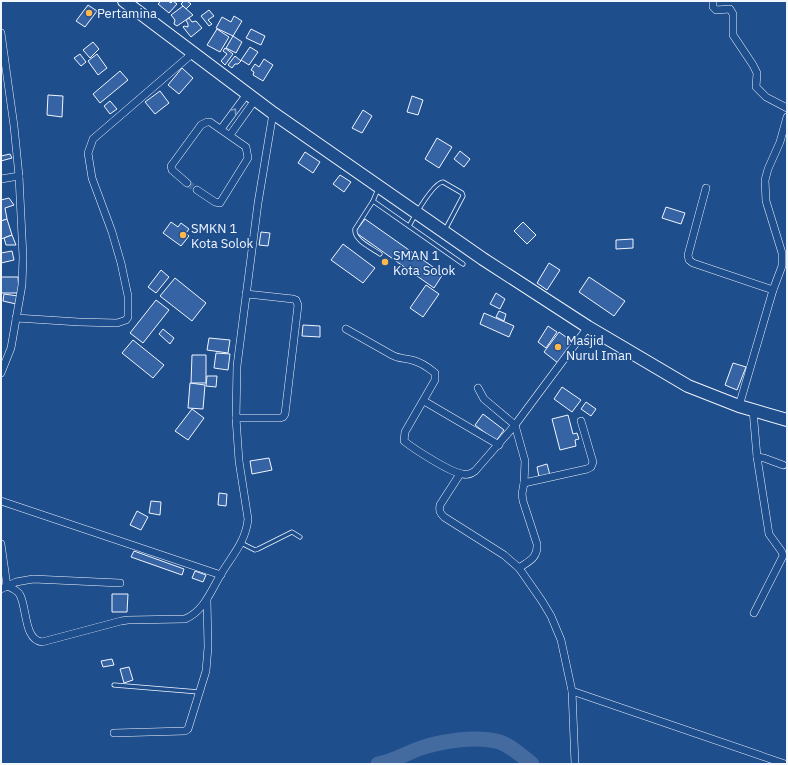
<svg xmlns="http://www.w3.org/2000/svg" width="788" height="765" viewBox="0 0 788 765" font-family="'IBM Plex Sans',sans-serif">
<rect width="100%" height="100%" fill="#1f4e8c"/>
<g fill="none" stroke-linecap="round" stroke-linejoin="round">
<path stroke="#446ba0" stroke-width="15" d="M 378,764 C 393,762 406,753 421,748 C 442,741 474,736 496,741 C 508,743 522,756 532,764"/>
</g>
<g fill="#3563a3" stroke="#f2f6ff">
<polygon points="161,1 168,1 171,3 173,1 177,4 169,13 158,4"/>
<polygon points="184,1 187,1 191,4 186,9 181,4"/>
<polygon points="88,5 97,11 85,27 76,21"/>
<polygon points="183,6 193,15 177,26 174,24 175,20 171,15"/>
<polygon points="209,10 214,16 208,20 212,24 209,26 201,16"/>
<polygon points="234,16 242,21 233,36 216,28 222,17 231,22"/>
<polygon points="189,18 192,22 196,21 202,28 191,37 183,27 184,26 188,27 188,24 186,20"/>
<polygon points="217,29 229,37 220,52 207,45"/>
<polygon points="251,29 265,36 261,45 246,38"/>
<polygon points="233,36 242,42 236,53 226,48"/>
<polygon points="93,42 99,49 90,58 83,50"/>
<polygon points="250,47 258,52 249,65 241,60"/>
<polygon points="225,48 233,54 225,65 221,61 227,54 223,51"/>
<polygon points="80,54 86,62 81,66 74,58"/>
<polygon points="97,54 107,68 98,75 88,61"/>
<polygon points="235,56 241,61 238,64 235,64 232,68 228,65"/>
<polygon points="264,59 273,65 263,81 253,75 254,72 251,70 255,64 259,67"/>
<polygon points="182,68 193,78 179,94 168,85"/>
<polygon points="120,71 128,80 100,103 93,94"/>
<polygon points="160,91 169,103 155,114 145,102"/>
<polygon points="48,95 63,96 62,117 47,115"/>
<polygon points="412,96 423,100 418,115 407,112"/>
<polygon points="110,101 117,109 110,114 104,106"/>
<polygon points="363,110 372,116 362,133 352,128"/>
<polygon points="437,138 452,147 439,168 425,159"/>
<polygon points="460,151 470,159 464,167 454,159"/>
<polygon points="305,152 320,162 313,173 298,163"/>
<polygon points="10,154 12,158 1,161 1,156"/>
<polygon points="340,175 351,182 344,192 333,184"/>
<polygon points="9,198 14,205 5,208 7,219 1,221 1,200"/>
<polygon points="666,207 685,213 681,224 662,218"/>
<polygon points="7,219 12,235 1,239 1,221"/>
<polygon points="365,219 443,274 434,288 355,232"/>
<polygon points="171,222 178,227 181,223 189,229 186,233 189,236 181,246 163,233"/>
<polygon points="523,222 536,235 527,244 514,231"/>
<polygon points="261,232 270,233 268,246 259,245"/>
<polygon points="12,235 16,245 6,245 4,238"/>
<polygon points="633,239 633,248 616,249 616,240"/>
<polygon points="343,244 375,268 363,283 331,260"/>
<polygon points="12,251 14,260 1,263 1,253"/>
<polygon points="549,263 560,270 547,290 537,283"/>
<polygon points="161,270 169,277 156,293 148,287"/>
<polygon points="1,277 18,277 19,293 1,293"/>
<polygon points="589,277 625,301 614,316 579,292"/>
<polygon points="175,278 206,303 192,321 160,296"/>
<polygon points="426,285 439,294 423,317 410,308"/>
<polygon points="496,293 505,299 500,309 490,304"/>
<polygon points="4,294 18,296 16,304 3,301"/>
<polygon points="156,300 169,310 143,343 130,333"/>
<polygon points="499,311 506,314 504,321 496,317"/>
<polygon points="484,313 514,326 509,337 480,324"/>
<polygon points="303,325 320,326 320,337 302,336"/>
<polygon points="548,326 557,332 546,348 538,342"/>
<polygon points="163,329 174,338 170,344 159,334"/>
<polygon points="559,332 573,342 558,363 544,352"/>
<polygon points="209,338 230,340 228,353 207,350"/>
<polygon points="133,340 164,365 153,378 122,353"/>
<polygon points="216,353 230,354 228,370 214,368"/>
<polygon points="192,355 206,355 206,383 191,383"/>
<polygon points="733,363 746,367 737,390 725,385"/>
<polygon points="207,376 217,376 216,387 206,386"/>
<polygon points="190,383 205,385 203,409 188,408"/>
<polygon points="562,387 581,400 572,412 554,399"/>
<polygon points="586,402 596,409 591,416 581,409"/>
<polygon points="192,409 204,418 188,440 175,431"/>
<polygon points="483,414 504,430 496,441 475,425"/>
<polygon points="568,415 573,434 577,433 579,439 575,440 576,446 560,450 552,419"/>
<polygon points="269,458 272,470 252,474 250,461"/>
<polygon points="547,464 550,475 539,477 537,467"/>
<polygon points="219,493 227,494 226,506 218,505"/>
<polygon points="151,501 161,502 160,515 149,513"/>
<polygon points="137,511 148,517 141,530 130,525"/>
<polygon points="134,551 184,569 182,575 131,557"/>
<polygon points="195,571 206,575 203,582 192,578"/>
<polygon points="112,594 128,594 127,612 112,612"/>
<polygon points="112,659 114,665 103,667 101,661"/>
<polygon points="129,667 133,680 124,683 120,669"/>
</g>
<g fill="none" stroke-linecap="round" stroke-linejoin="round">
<polyline stroke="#3f679d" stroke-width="7" stroke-dasharray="7 3.5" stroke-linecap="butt" points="187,183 197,190"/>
<defs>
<g id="service">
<polyline points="378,189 373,201 463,264"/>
<path d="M 373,201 L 355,229 C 353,240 372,248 380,254"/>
<path d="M 409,226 C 414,217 433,183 443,182 L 462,193 L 463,196 L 445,230"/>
<polyline points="241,543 255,550 258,549 292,532 300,537"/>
<polyline points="114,685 199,692"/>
</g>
<g id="minor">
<polyline points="713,1 713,7 716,10 730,9 733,14 733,35 753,65 757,73 756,87 766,97 787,108"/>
<polyline points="1,33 14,126 19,176 23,257 22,285 11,348 1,373"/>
<polyline points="221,129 247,94"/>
<polyline points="230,135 255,100"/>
<polyline points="1,179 19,176"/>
<polyline points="187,183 172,170 171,166 201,125 207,122 210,122 246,147 248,158 220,203 215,202 197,190"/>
<polyline points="706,188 688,255 689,260 693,263 773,290"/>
<polyline points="16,318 79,322 117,323 126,320 128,317 128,296 121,263 112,232 92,178 88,153 93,139 193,53"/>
<path d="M 346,329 L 392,355 C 399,359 405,358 412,360 C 420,362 429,368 435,373 L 435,380 L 405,432 L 404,441 C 414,449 451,473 463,474 C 467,475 471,474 475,471 L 515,425 L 588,327"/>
<path d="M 478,388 L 484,399 L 515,425 L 525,461 L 524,483 L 522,494 L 523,501 L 537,544 C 538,558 529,561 519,568"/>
<polyline points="424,401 499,445"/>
<polyline points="739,406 773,290 782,266 782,253 766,201 765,180 768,169 780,142 787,117"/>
<polyline points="753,410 757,457 764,458 783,465"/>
<polyline points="236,418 280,418 283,417 285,414 298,305 296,300 293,299 246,294"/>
<path d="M 460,474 L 440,505 C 439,511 440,513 444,517 L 504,555 L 519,568 L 542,601 L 551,616 L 561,640 L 572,691 L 575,764"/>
<polyline points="524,483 587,469 591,467 593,462 581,421"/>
<polyline points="1,501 221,575"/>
<path d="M 1,544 L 7,586 C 12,588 18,591 20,595 C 27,608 24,640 42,642 L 121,621 L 128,620 L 185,619 C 204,611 211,591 221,574 C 232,556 246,541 248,519 L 239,461 L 236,418 L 237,366 L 258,203 L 273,113"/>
<polyline points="1,589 16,582 33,579 120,583"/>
<polyline points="754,613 783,556 782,552 769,534 757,457"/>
<polyline points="572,691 785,764"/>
<polyline points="114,733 185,731 188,729 206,671 208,647 207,600"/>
</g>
<polyline id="trunk" points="124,1 273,113 483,259 588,327 688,386 739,406 787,420"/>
</defs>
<use href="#service" stroke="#f2f6ff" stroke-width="5"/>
<use href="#minor" stroke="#f2f6ff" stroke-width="8"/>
<use href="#trunk" stroke="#f2f6ff" stroke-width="14"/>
<use href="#service" stroke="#1f4e8c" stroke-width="3.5"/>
<use href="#minor" stroke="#1f4e8c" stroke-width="7"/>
<use href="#trunk" stroke="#1f4e8c" stroke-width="12"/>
</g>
<defs><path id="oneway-chevron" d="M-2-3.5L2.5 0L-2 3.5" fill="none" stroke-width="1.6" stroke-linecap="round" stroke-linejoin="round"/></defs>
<use stroke="#7e9ac0" href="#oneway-chevron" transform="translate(234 111) rotate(-54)"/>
<g fill="#ffb74d" stroke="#1f4e8c" stroke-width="1.5">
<circle cx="89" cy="13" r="4"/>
<circle cx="183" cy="235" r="4"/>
<circle cx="385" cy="262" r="4"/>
<circle cx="558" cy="347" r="4"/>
</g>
<g text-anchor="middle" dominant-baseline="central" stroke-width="3" stroke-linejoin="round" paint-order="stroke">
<g font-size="13" fill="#f2f6ff" stroke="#1f4e8c" text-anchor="start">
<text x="97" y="13">Pertamina</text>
<text x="191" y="228">SMKN 1<tspan x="191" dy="15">Kota Solok</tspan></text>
<text x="393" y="255">SMAN 1<tspan x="393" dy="15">Kota Solok</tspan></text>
<text x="566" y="340">Masjid<tspan x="566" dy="15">Nurul Iman</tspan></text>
</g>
</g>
<rect width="788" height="765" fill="none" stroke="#f2f6ff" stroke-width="4"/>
</svg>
